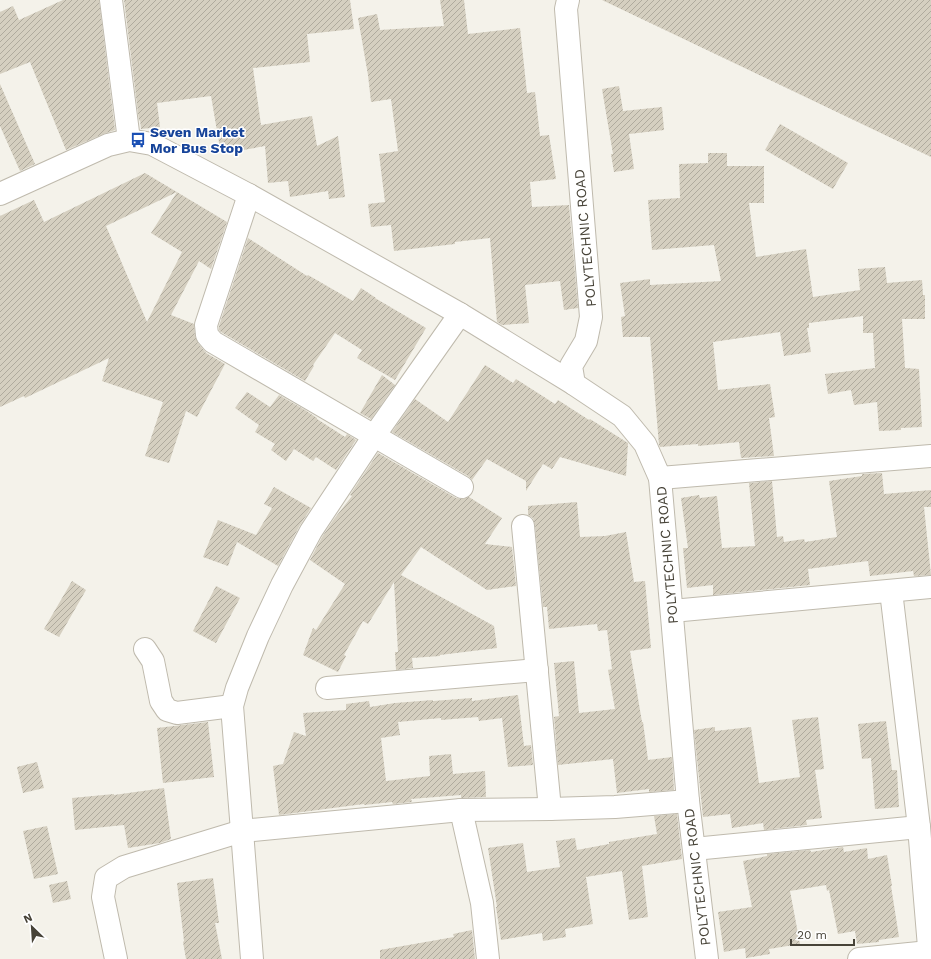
<svg xmlns="http://www.w3.org/2000/svg" width="931" height="959" viewBox="0 0 931 959" font-family="'Work Sans',sans-serif">
<defs>
<pattern id="building-hatch" width="6" height="6" patternUnits="userSpaceOnUse"><rect width="6" height="6" fill="#d5cfc0"/><path d="M-1 1l2-2M0 6l6-6M5 7l2-2" fill="none" stroke="#afaa9d"/></pattern>
</defs>
<rect width="100%" height="100%" fill="#f4f2ea"/>
<g fill="url(#building-hatch)" fill-rule="evenodd">
<polygon points="63,0 99,0 115,130 103,134 66,150 30,62 0,74 0,12 13,6 19,20"/>
<polygon points="124,0 350,0 354,29 307,34 310,62 253,68 261,125 312,116 317,146 338,136 345,197 329,199 328,191 290,197 288,181 268,183 265,146 221,154 211,96 157,103 160,127 141,129 140,120 139,121"/>
<polygon points="440,0 464,0 468,34 520,28 527,93 535,92 540,136 549,135 556,179 530,182 532,207 569,205 578,308 564,310 560,281 525,285 529,323 502,325 497,322 490,238 455,242 455,244 394,251 391,225 371,227 368,204 385,202 379,154 398,151 391,99 371,102 368,75 358,18 377,14 380,30 444,26"/>
<polygon points="602,0 931,0 931,157"/>
<polygon points="0,84 35,164 20,171 0,126"/>
<polygon points="619,86 623,111 662,107 664,130 629,134 634,169 614,172 611,154 613,154 602,89"/>
<polygon points="780,124 848,163 833,189 765,150"/>
<polygon points="708,153 727,153 727,166 764,166 764,203 749,203 756,257 806,249 813,297 860,290 858,269 885,267 887,283 922,280 923,295 925,295 925,319 902,319 905,368 919,369 922,427 901,428 901,430 879,431 877,402 854,405 851,390 828,394 825,374 875,368 873,333 863,333 863,316 809,323 809,328 807,328 811,352 784,356 780,332 713,342 718,390 770,384 775,417 769,418 774,456 741,458 739,442 698,446 698,444 660,447 659,445 650,337 623,337 621,317 625,316 620,283 650,279 650,285 721,281 714,245 652,250 648,200 680,198 679,164 708,163"/>
<path d="M 145,173 L 227,222 L 211,269 L 199,261 L 171,315 L 194,324 L 195,336 L 198,343 L 206,353 L 225,364 L 197,417 L 186,411 L 169,463 L 145,456 L 163,402 L 102,381 L 109,358 L 25,398 L 24,396 L 0,407 L 0,216 L 34,200 L 44,222 ZM 177,192 L 151,233 L 182,252 L 147,322 L 106,226 Z"/>
<polygon points="248,238 307,276 308,275 353,301 361,288 376,298 375,298 426,328 395,380 357,358 362,350 335,333 313,365 314,366 305,381 221,332 219,330 219,326"/>
<polygon points="485,365 513,383 516,379 555,404 558,400 589,420 590,419 628,443 626,476 560,457 552,469 543,464 526,491 526,481 487,459 472,480 468,476 392,432 415,399 448,422"/>
<polygon points="382,375 395,385 371,419 360,413"/>
<polygon points="247,392 270,407 279,395 305,410 317,418 317,419 345,437 347,434 356,440 336,470 316,457 313,461 294,449 286,461 271,450 275,444 255,432 259,425 235,408"/>
<polygon points="378,453 456,498 462,499 469,497 502,518 485,544 512,547 516,586 487,590 421,547 401,575 494,626 497,648 440,655 440,656 412,658 413,668 396,670 395,652 398,652 394,582 368,624 363,621 344,655 346,656 338,672 303,655 313,628 316,630 345,584 310,560 322,537 334,519 352,496 350,495"/>
<polygon points="882,473 884,494 931,490 931,507 924,507 931,575 914,576 913,571 870,576 868,561 808,569 810,585 713,595 713,585 687,588 683,548 688,548 681,498 699,495 700,498 717,496 722,548 755,546 749,483 772,481 777,537 783,536 784,542 804,539 805,542 837,537 829,481 862,476 862,474"/>
<polygon points="274,487 311,508 300,525 278,566 237,542 228,566 203,557 218,520 256,535 272,508 264,504"/>
<polygon points="577,502 580,537 605,536 626,532 634,582 645,581 649,625 651,648 630,651 642,722 643,722 648,760 672,757 674,790 649,792 649,789 617,793 613,759 558,765 554,717 559,716 554,663 574,661 579,713 615,709 608,670 612,669 607,630 598,631 597,624 549,629 547,607 543,607 535,525 533,518 528,515 528,506"/>
<polygon points="72,581 86,590 59,637 44,629"/>
<polygon points="216,586 240,598 216,643 193,631"/>
<polygon points="518,695 524,746 531,745 533,765 508,767 502,718 479,721 478,717 441,720 441,718 398,722 400,735 381,738 386,781 430,776 429,756 451,754 453,774 485,771 486,797 461,798 461,795 411,799 412,802 393,804 392,802 364,805 364,804 279,815 273,766 283,764 294,732 306,736 303,713 346,710 346,704 369,701 370,707 395,703 433,700 433,701 472,698 472,701"/>
<polygon points="818,717 824,769 815,770 822,818 806,820 807,825 764,830 763,823 732,828 730,814 703,817 694,730 715,727 715,731 751,727 759,783 800,777 792,720"/>
<polygon points="886,721 892,770 897,770 899,807 875,809 871,758 862,759 858,724"/>
<polygon points="208,722 214,777 163,783 157,728"/>
<polygon points="37,762 44,788 23,793 17,767"/>
<polygon points="164,788 171,839 160,843 128,848 124,825 75,830 72,798 114,794 114,795"/>
<polygon points="677,814 682,859 642,866 648,917 629,920 622,871 586,877 593,924 565,929 566,937 543,941 542,933 501,940 496,907 497,907 488,848 523,843 527,872 560,867 556,841 575,838 577,850 609,844 609,842 657,834 654,816"/>
<polygon points="47,826 58,874 34,879 23,831"/>
<polygon points="843,847 844,852 867,848 868,859 887,855 892,886 891,886 899,937 879,940 879,942 857,944 855,931 838,934 829,890 827,891 826,885 790,891 800,944 769,949 770,954 746,958 745,948 724,952 718,912 752,907 743,861 767,856 767,854 810,850 811,852"/>
<polygon points="213,878 219,923 215,923 222,959 186,959 183,942 184,941 177,883"/>
<polygon points="67,881 71,899 53,903 49,885"/>
<polygon points="472,930 475,959 380,959 380,950 454,937 453,934"/>
</g>
<g fill="none" stroke-linecap="round" stroke-linejoin="round">
<defs>
<g id="minor">
<polyline points="111,0 129,140"/>
<polyline points="568,0 566,9 591,317 586,341 571,366 574,384 622,416 645,444 660,478 688,801 707,959"/>
<polyline points="0,194 108,145 129,140 152,144 249,195 460,314 574,384"/>
<polyline points="249,195 206,325 207,335 213,342 462,487"/>
<polyline points="660,478 931,456"/>
<polyline points="523,526 550,809"/>
<polyline points="891,591 919,827 930,959"/>
<polyline points="672,611 931,587"/>
<polyline points="145,649 153,661 161,701 167,710 177,713 232,706"/>
<polyline points="327,688 537,670"/>
<polyline points="461,810 482,903 488,959"/>
<polyline points="694,849 919,827"/>
<polyline points="116,959 103,897 106,878 124,867 242,831 461,810 550,809 615,807 688,801"/>
<polyline points="252,959 242,831 232,706 237,688 258,636 282,585 311,531 374,436 460,314"/>
<polyline points="859,959 929,952"/>
</g>
</defs>
<use href="#minor" stroke="#bfbaad" stroke-width="24"/>
<use href="#minor" stroke="#fff" stroke-width="22"/>
</g>
<defs>
<symbol id="bus-bare" viewBox="-9 -9 18 18"><path d="M-5-6H5V4H4V6H2V4H-2V6H-4V4H-5ZM-3.5-4V0h7V-4ZM-3.5 1.2v1.5H-2V1.2ZM2 1.2v1.5H3.5V1.2Z" fill="#1a4fb4" stroke="#fff" stroke-width="2.5" paint-order="stroke"/></symbol>
</defs>
<g fill-rule="evenodd">
<use href="#bus-bare" x="127" y="129" width="22" height="22"/>
</g>
<g text-anchor="middle" dominant-baseline="central" stroke-width="3" stroke-linejoin="round" paint-order="stroke">
<g font-size="14" font-weight="bold" fill="#164399" stroke="#fff" text-anchor="start">
<text x="150" y="132">Seven Market<tspan x="150" dy="16">Mor Bus Stop</tspan></text>
</g>
<g font-size="14" fill="#474338" stroke="#fff">
<text transform="translate(585 238) rotate(-95)">POLYTECHNIC ROAD</text>
<text transform="translate(667 555) rotate(-95)">POLYTECHNIC ROAD</text>
<text transform="translate(697 877) rotate(-97)">POLYTECHNIC ROAD</text>
</g>
</g>
<g transform="translate(32 927) rotate(335)" stroke="#ffffff" stroke-width="3" paint-order="stroke">
<path d="M0-3L7 15L0 10L-7 15Z" fill="#474338"/>
<text y="-6" font-size="11" font-weight="bold" text-anchor="middle" fill="#474338">N</text>
</g>
<path d="M791 939v6h63v-6" fill="none" stroke="#474338" stroke-width="2"/>
<text x="797" y="939" font-size="12" fill="#474338" stroke="#ffffff" stroke-width="3" paint-order="stroke">20 m</text>
</svg>
